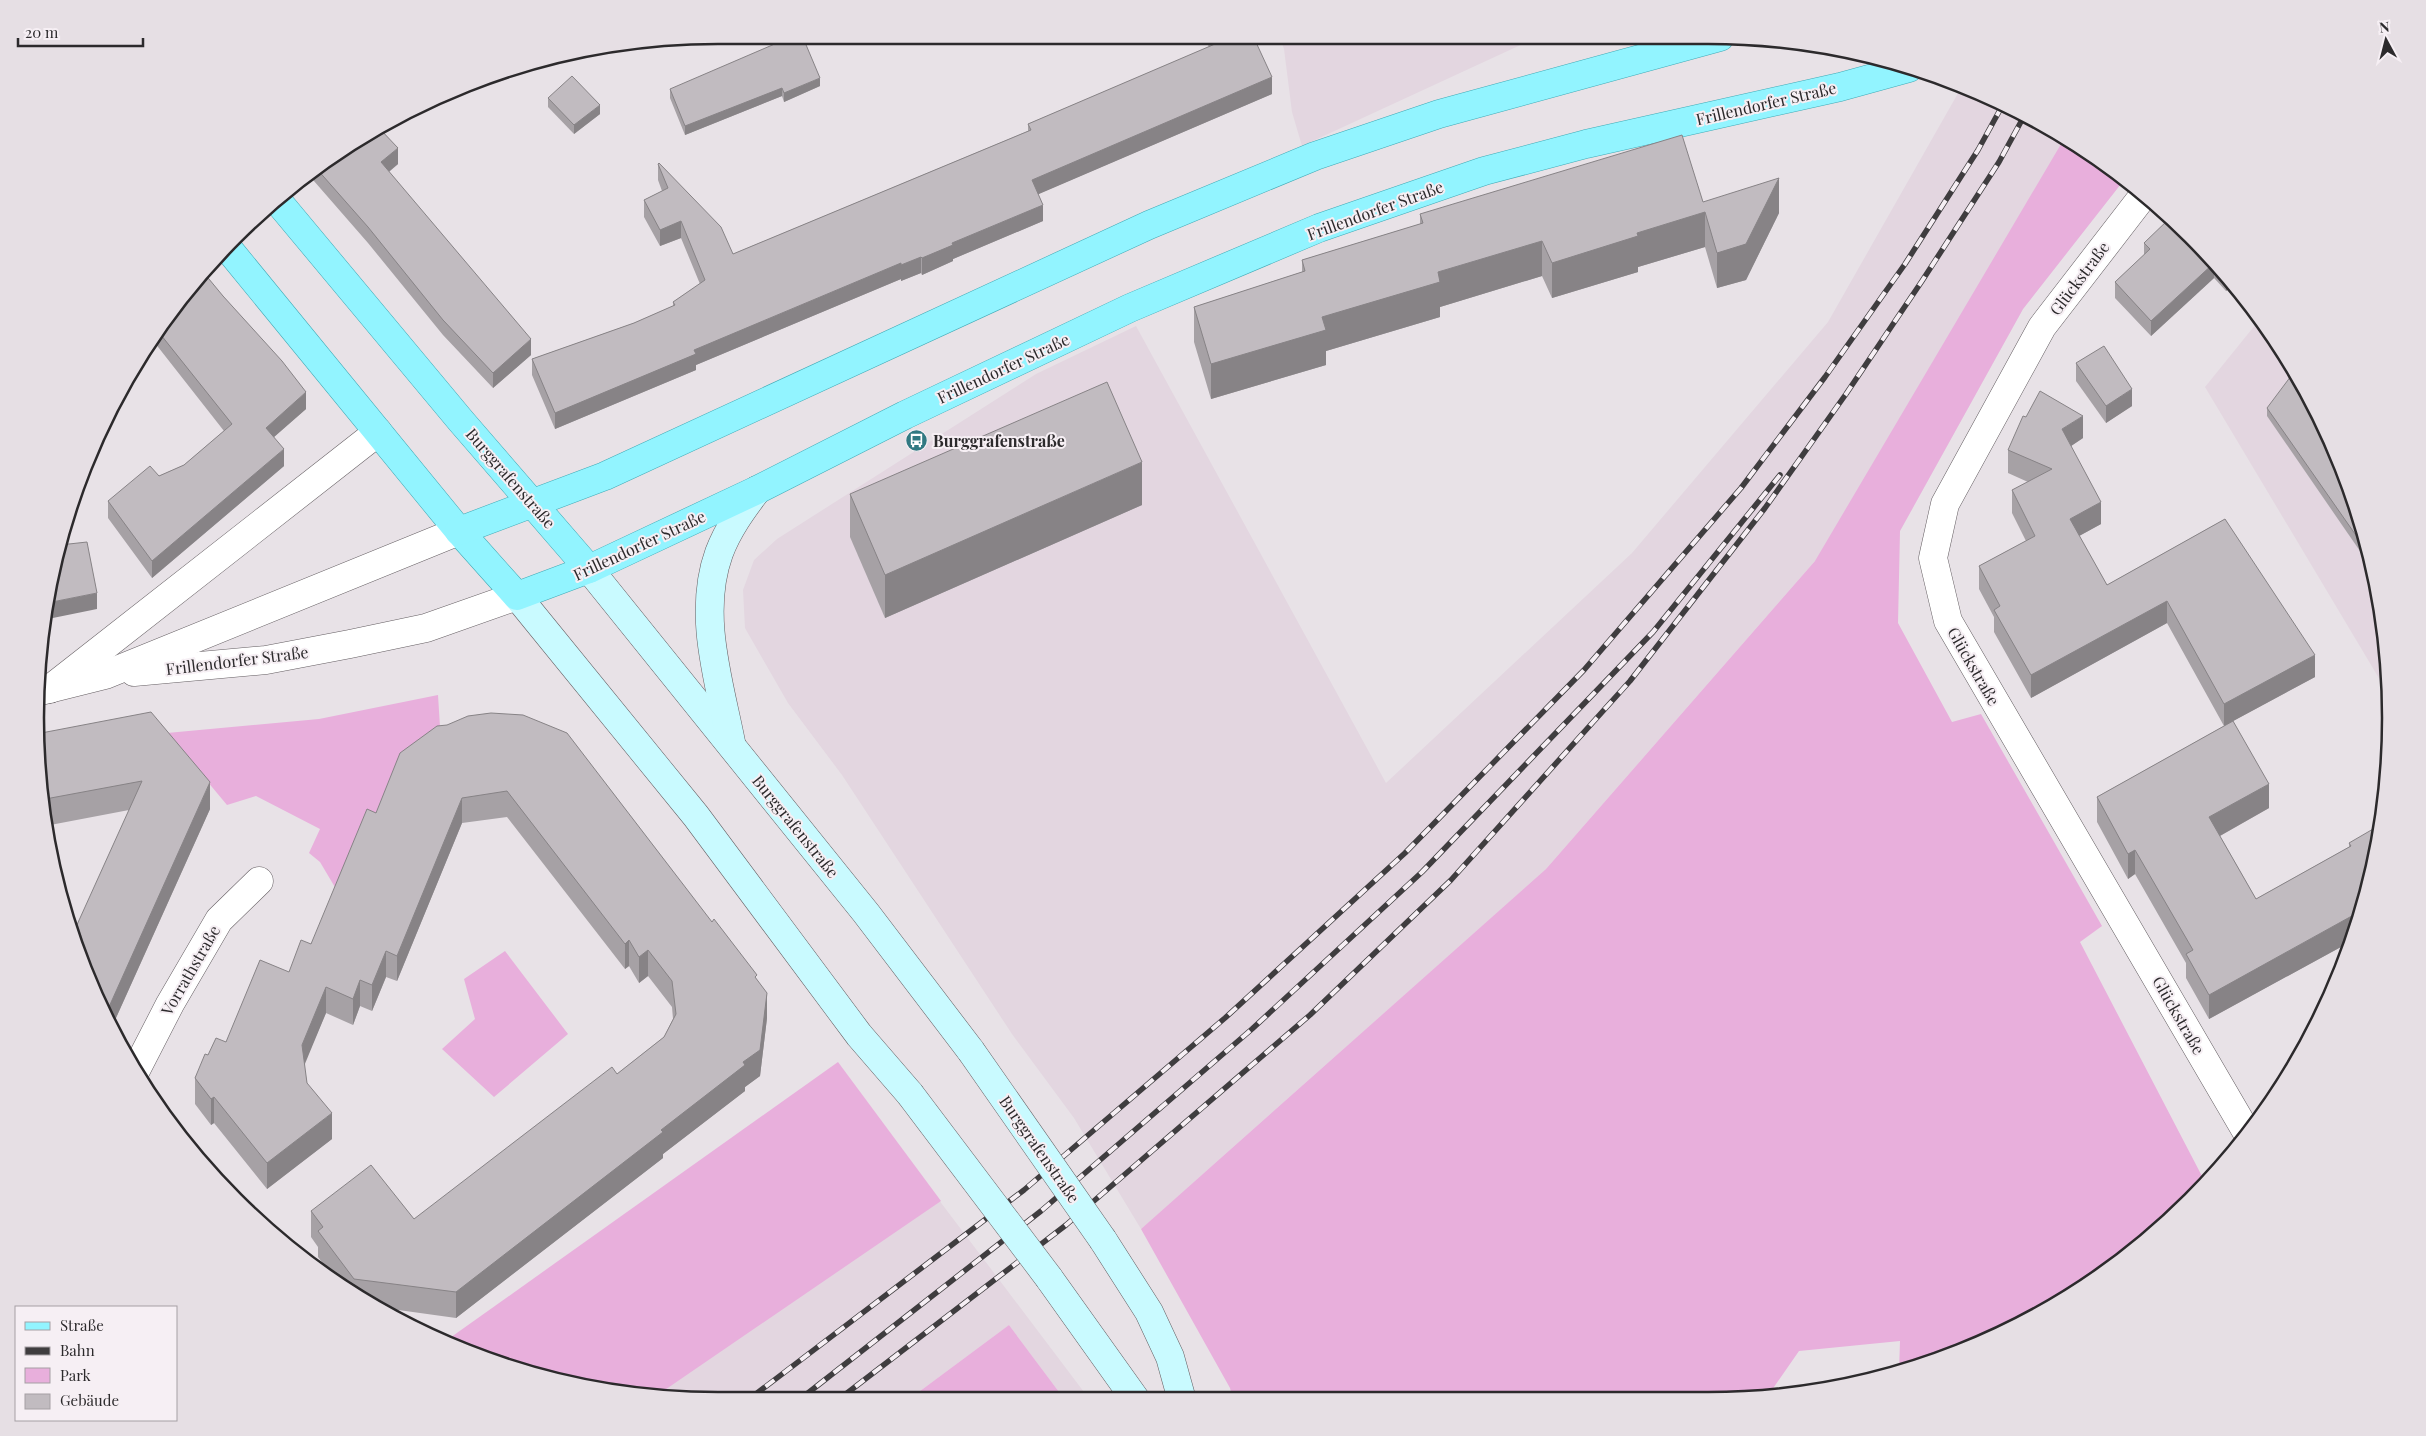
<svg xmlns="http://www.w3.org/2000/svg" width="2426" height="1436" viewBox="0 0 2426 1436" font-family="'Playfair Display',serif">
<rect width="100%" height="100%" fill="#e8e2e7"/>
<g fill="#e3d6e0">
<polygon points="1538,37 1302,146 1292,112 1284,49 1280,38"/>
<polygon points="1961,88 2088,150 2124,180 2023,309 1900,531 1815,561 1546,869 1141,1229 1074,1118 1012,1034 842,775 788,703 745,628 743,590 754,560 777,539 1036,374 1136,326 1386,783 1632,553 1828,322"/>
<polygon points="2260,319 2276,339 2339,457 2378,585 2389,695 2205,387"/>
<polygon points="883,1126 1090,1400 1065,1400 1009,1325 908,1400 673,1400 539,1373 731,1246"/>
</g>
<g fill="#e8afdc">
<polygon points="2064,139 2088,150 2124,180 2023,309 1900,531 1898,623 1952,722 1981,714 2102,926 2080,942 2204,1180 2159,1231 2049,1310 1899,1372 1900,1341 1799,1351 1767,1397 1753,1400 1233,1400 1230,1388 1141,1229 1546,869 1815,561"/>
<polygon points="438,695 441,743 339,894 320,862 309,853 320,829 256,796 227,805 167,733 319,719"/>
<polygon points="505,951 568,1034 494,1097 442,1049 475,1019 464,979"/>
<polygon points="838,1062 941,1201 656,1396 498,1365 447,1340"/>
<polygon points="1009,1325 1065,1400 908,1400"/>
</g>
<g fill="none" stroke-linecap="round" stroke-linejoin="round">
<defs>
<g id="minor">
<polyline points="2143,196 2042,327 1945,504 1933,558 1948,621 2246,1131"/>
<polyline points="50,689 378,432"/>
<polyline points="136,1070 170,1004 219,920 259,881"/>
</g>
<g id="tertiary">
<polyline points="134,672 266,660 350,644 426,628 517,596"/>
<polyline points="37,692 105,675 459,531"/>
</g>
<g id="secondary">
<polyline points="589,569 866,913 971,1051"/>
<polyline points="517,596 696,816 859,1035 910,1094"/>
<path d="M 731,742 C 719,681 697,614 719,553 C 728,529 742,510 757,490"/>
<polyline points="1103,1240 1149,1312 1170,1357 1182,1400"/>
<polyline points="1049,1278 1136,1400"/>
</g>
<g id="primary">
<polyline points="276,199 461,421 589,569"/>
<polyline points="226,246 459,531 517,596 589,569 757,490 905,415 1130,308 1319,228 1484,171 1586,144 1840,87 1909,68"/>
<polyline points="459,531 605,476 1149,225 1315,156 1439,114 1720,37"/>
</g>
</defs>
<use href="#minor" stroke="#645e62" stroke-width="29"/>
<use href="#tertiary" stroke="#645e62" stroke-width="29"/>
<use href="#secondary" stroke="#645e62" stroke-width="29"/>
<use href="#primary" stroke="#40a9b5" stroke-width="29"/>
<use href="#minor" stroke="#fff" stroke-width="28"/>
<use href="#tertiary" stroke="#fff" stroke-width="28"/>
<use href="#secondary" stroke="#c9faff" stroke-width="28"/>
<use href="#primary" stroke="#92f4ff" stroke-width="28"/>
<defs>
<g id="rail">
<polyline points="748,1400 1024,1190 1225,1018 1405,853 1584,670 1741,488 1825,377 1905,264 1978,150 2001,108"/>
<polyline points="799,1400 1041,1211 1252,1029 1422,872 1653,632 1780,475"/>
<polyline points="838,1400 1066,1225 1310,1015 1451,880 1630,681 1765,508 1846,394 1922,281 1999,162 2023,118"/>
</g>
</defs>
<use href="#rail" stroke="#3f3d3f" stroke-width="5.5"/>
<use href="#rail" stroke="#f6eff4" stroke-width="4" stroke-dasharray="11" stroke-linecap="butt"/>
<defs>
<g id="secondary-bridge">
<polyline points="971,1051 1103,1240"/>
<polyline points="910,1094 1049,1278"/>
</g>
</defs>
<use href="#secondary-bridge" stroke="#645e62" stroke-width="29" stroke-linecap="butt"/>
<use href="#secondary-bridge" stroke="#c9faff" stroke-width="28"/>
</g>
<g fill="#a6a1a5">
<polygon points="1254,38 1272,94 1038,194 1043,221 953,259 953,261 922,275 921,273 901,281 901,279 696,365 696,370 555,429 532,375 532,359 634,323 673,306 673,302 700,284 681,238 660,246 644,217 644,200 662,191 658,180 658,164 733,254 1028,131 1028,124 1209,47 1205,39"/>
<polygon points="820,86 784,102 782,96 685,135 670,98 670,89"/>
<polygon points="548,98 600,114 574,134 548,107"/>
<polygon points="379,128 398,164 389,172 531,355 493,388 443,335 368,243 307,173"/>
<polygon points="1703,202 1779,213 1746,280 1717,288 1705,247 1638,267 1638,272 1552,298 1542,276 1440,307 1440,317 1326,351 1326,365 1211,399 1194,342 1194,307 1302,272 1302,260 1420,224 1420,214"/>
<polygon points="2191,235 2232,285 2226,291 2214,278 2151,336 2115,298 2115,282 2144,255 2144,243"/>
<polygon points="204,273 306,409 274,437 284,466 152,578 108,518 108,501 159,476 184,465 224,431 151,338"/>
<polygon points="2076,363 2132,406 2106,423 2076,381"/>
<polygon points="2267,408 2339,457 2373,570 2267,416"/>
<polygon points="2083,438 2071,446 2101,524 2079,536 2107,585 2225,519 2315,677 2233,721 2269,808 2220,836 2256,899 2349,847 2349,843 2378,852 2350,942 2209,1019 2186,978 2186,963 2135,874 2128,879 2097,822 2097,797 2224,726 2167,623 2031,698 1994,632 1994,617 1979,589 1979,566 2026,541 2012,513 2012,490 2028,482 2008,473 2008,450"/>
<polygon points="850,494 1142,505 885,618 850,537"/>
<polygon points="437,726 712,922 757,980 767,1018 760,1076 745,1087 745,1091 663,1154 663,1158 456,1318 384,1308 341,1287 318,1257 318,1247 311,1237 311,1211 414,1219 617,1074 664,1037 673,1019 672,1007 648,976 639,983 629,966 625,969 507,817 462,823 397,981 386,977 372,1011 360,1006 353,1025 326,1013 304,1064 307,1083 332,1139 267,1189 214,1123 211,1125 195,1104 195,1078 208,1055 226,1042 289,972 311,944 376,813"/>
<polygon points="36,734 210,809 111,1029 106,1020 129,810 45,826 41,807"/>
<polygon points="2271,1094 2276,1098 2271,1103"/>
</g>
<g fill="#878386">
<polygon points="1272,77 1272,94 1032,197 1032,180"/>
<polygon points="820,78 820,86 784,102 784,93"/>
<polygon points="782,88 782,96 685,135 685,126"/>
<polygon points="600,105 600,114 574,134 574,125"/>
<polygon points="398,148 398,164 381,178 381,162"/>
<polygon points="1779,178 1779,213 1746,280 1717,288 1717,253"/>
<polygon points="1043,205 1043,221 953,259 953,261 922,275 922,258 952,243"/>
<polygon points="1705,212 1705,247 1638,267 1638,272 1552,298 1552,263 1637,233"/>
<polygon points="681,221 681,238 660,246 660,230"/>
<polygon points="1542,241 1542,276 1440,307 1440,317 1326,351 1326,365 1211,399 1211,364 1322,317 1438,272"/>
<polygon points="921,257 921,273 901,281 901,265"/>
<polygon points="901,263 901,279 696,365 696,370 555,429 555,413 694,350"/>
<polygon points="2214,263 2214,278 2151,336 2151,321"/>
<polygon points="2226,278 2232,285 2226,291"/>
<polygon points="531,339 531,355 493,388 493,373"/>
<polygon points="2132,389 2132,406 2106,423 2106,406"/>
<polygon points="306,392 306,409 266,444 266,428"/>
<polygon points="2083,416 2083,438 2062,452 2062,429"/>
<polygon points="284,449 284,466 152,578 152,561"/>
<polygon points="1142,462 1142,505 885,618 885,575"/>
<polygon points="2101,502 2101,524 2070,541 2070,519"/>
<polygon points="97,593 97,609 43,620 47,603"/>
<polygon points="2167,601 2167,623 2031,698 2031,675"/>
<polygon points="2315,655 2315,677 2224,726 2224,704"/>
<polygon points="210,782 210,809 111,1029 104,1018"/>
<polygon points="2269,784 2269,808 2209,842 2209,817"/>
<polygon points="462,798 462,823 397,981 397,956"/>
<polygon points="2135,850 2135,874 2128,879 2128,854"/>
<polygon points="2359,912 2350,942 2209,1019 2209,995"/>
<polygon points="629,940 629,966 625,969 625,944"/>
<polygon points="648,950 648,976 639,983 639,957"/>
<polygon points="386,951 386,977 372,1011 372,985"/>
<polygon points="360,980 360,1006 353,1025 353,999"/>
<polygon points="326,987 326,1013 302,1071 302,1045"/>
<polygon points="767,993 767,1018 760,1076 745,1087 745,1091 663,1154 663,1158 456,1318 456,1292 661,1130 743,1062"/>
<polygon points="214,1097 214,1123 211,1125 211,1099"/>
<polygon points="332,1113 332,1139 267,1189 267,1163"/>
</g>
<g fill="#c1bbc0" stroke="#878386">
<polygon points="1254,38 1272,77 1032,180 1043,205 952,243 953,245 922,258 921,257 901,265 901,263 694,350 696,354 555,413 532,359 634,323 675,305 673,302 705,280 681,221 660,230 644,200 668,188 658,164 659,163 721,227 733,254 1031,130 1028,124 1215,44 1212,39"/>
<polygon points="784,40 804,40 820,78 784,93 782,88 685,126 670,89"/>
<polygon points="572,76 600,105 574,125 548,98"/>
<polygon points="379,128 398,148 381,162 531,339 493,373 443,320 368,227 316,168"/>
<polygon points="1682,135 1703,202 1779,178 1746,244 1717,253 1705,212 1637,233 1638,236 1552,263 1542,241 1438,272 1440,282 1322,317 1326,330 1211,364 1194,307 1305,271 1302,260 1423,223 1420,214"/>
<polygon points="2170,218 2191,235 2214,263 2151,321 2115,282 2150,249 2144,243"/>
<polygon points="204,273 223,296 282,361 306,392 266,428 284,449 152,561 108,501 150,466 159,476 184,465 232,424 157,330"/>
<polygon points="2104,346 2132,389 2106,406 2076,363"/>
<polygon points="2294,372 2339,457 2369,554 2267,408"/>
<polygon points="1107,382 1142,462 885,575 850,494"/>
<polygon points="2040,391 2083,416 2062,429 2101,502 2070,519 2107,585 2225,519 2315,655 2224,704 2167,601 2031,675 1994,610 2000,606 1979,566 2035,536 2012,490 2052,469 2008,450 2023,416 2026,417"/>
<polygon points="87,542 97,593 47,603 60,545"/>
<polygon points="151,712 210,782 104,1018 71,938 142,781 40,800 36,734"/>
<polygon points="491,713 523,715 567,733 712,922 714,919 757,975 755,977 767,993 760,1050 743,1062 745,1065 661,1130 663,1132 456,1292 354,1279 318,1231 323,1227 311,1211 371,1165 414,1219 612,1067 617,1074 664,1037 676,1014 672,981 648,950 639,957 629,940 625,944 507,791 462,798 397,956 386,951 372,985 360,980 353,999 326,987 302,1045 307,1083 332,1113 267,1163 214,1097 211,1099 195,1078 205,1054 208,1055 216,1038 226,1042 260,960 289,972 301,940 311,944 367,809 376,813 400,753 437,726 447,725 468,716"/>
<polygon points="2233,721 2269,784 2209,817 2256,899 2351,846 2349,843 2380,825 2378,852 2359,912 2209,995 2186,954 2193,950 2135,850 2128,854 2097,797"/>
<polygon points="2281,1088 2276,1098 2274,1099 2271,1094"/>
</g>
<defs>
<symbol id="bus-disc" viewBox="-11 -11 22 22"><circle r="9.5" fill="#317982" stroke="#f6eff4"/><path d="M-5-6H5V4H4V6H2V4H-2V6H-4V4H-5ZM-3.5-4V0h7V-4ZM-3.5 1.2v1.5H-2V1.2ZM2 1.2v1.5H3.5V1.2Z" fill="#fff"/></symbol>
</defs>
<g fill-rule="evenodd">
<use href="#bus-disc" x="904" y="428" width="25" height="25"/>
</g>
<g text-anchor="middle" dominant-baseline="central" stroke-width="4" stroke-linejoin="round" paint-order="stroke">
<g font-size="16" fill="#2c2a2c" stroke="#f6eff4">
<text transform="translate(1766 103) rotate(-13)">Frillendorfer Straße</text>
<text transform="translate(1375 210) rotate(-20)">Frillendorfer Straße</text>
<text transform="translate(2079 278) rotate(-53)">Glückstraße</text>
<text transform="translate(1003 368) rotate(-25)">Frillendorfer Straße</text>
<text transform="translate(511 478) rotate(49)">Burggrafenstraße</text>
<text transform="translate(639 545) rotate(-25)">Frillendorfer Straße</text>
<text transform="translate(237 660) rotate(-7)">Frillendorfer Straße</text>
<text transform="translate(1974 666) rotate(60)">Glückstraße</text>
<text transform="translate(796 826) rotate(51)">Burggrafenstraße</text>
<text transform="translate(190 970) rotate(-60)">Vorrathstraße</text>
<text transform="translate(2179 1015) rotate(60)">Glückstraße</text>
<text transform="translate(1040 1149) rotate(55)">Burggrafenstraße</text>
</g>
<g font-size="16" font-weight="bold" fill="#2c2a2c" stroke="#f6eff4" text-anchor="start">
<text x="933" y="440">Burggrafenstraße</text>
</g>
</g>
<path d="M0 0H2426V1436H0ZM718 44H1708A674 674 0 0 1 2382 718V718A674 674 0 0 1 1708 1392H718A674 674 0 0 1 44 718V718A674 674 0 0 1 718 44Z" fill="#e6dfe4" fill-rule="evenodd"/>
<path fill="none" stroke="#2c2a2c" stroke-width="2.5" d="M718 44H1708A674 674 0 0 1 2382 718V718A674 674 0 0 1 1708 1392H718A674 674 0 0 1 44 718V718A674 674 0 0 1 718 44Z"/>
<rect x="15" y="1306" width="162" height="115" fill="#f6eff4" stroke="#a5a0a4"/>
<rect x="25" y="1322" width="25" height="8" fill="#92f4ff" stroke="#a5a0a4"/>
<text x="60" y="1331" font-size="15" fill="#2c2a2c">Straße</text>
<rect x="25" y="1347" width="25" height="8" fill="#3f3d3f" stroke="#a5a0a4"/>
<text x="60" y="1356" font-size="15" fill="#2c2a2c">Bahn</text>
<rect x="25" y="1368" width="25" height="15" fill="#e8afdc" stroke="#a5a0a4"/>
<text x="60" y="1381" font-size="15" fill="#2c2a2c">Park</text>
<rect x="25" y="1394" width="25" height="15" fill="#c1bbc0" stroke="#a5a0a4"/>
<text x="60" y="1406" font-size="15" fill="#2c2a2c">Gebäude</text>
<g transform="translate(2386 40) rotate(353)" stroke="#f6eff4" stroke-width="4" paint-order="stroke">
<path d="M0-4L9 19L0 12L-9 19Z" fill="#2c2a2c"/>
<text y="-8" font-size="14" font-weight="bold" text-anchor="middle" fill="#2c2a2c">N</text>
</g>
<path d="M18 38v8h125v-8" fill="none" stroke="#2c2a2c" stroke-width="2.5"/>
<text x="25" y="38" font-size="15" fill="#2c2a2c" stroke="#f6eff4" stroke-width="4" paint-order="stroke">20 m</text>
</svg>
